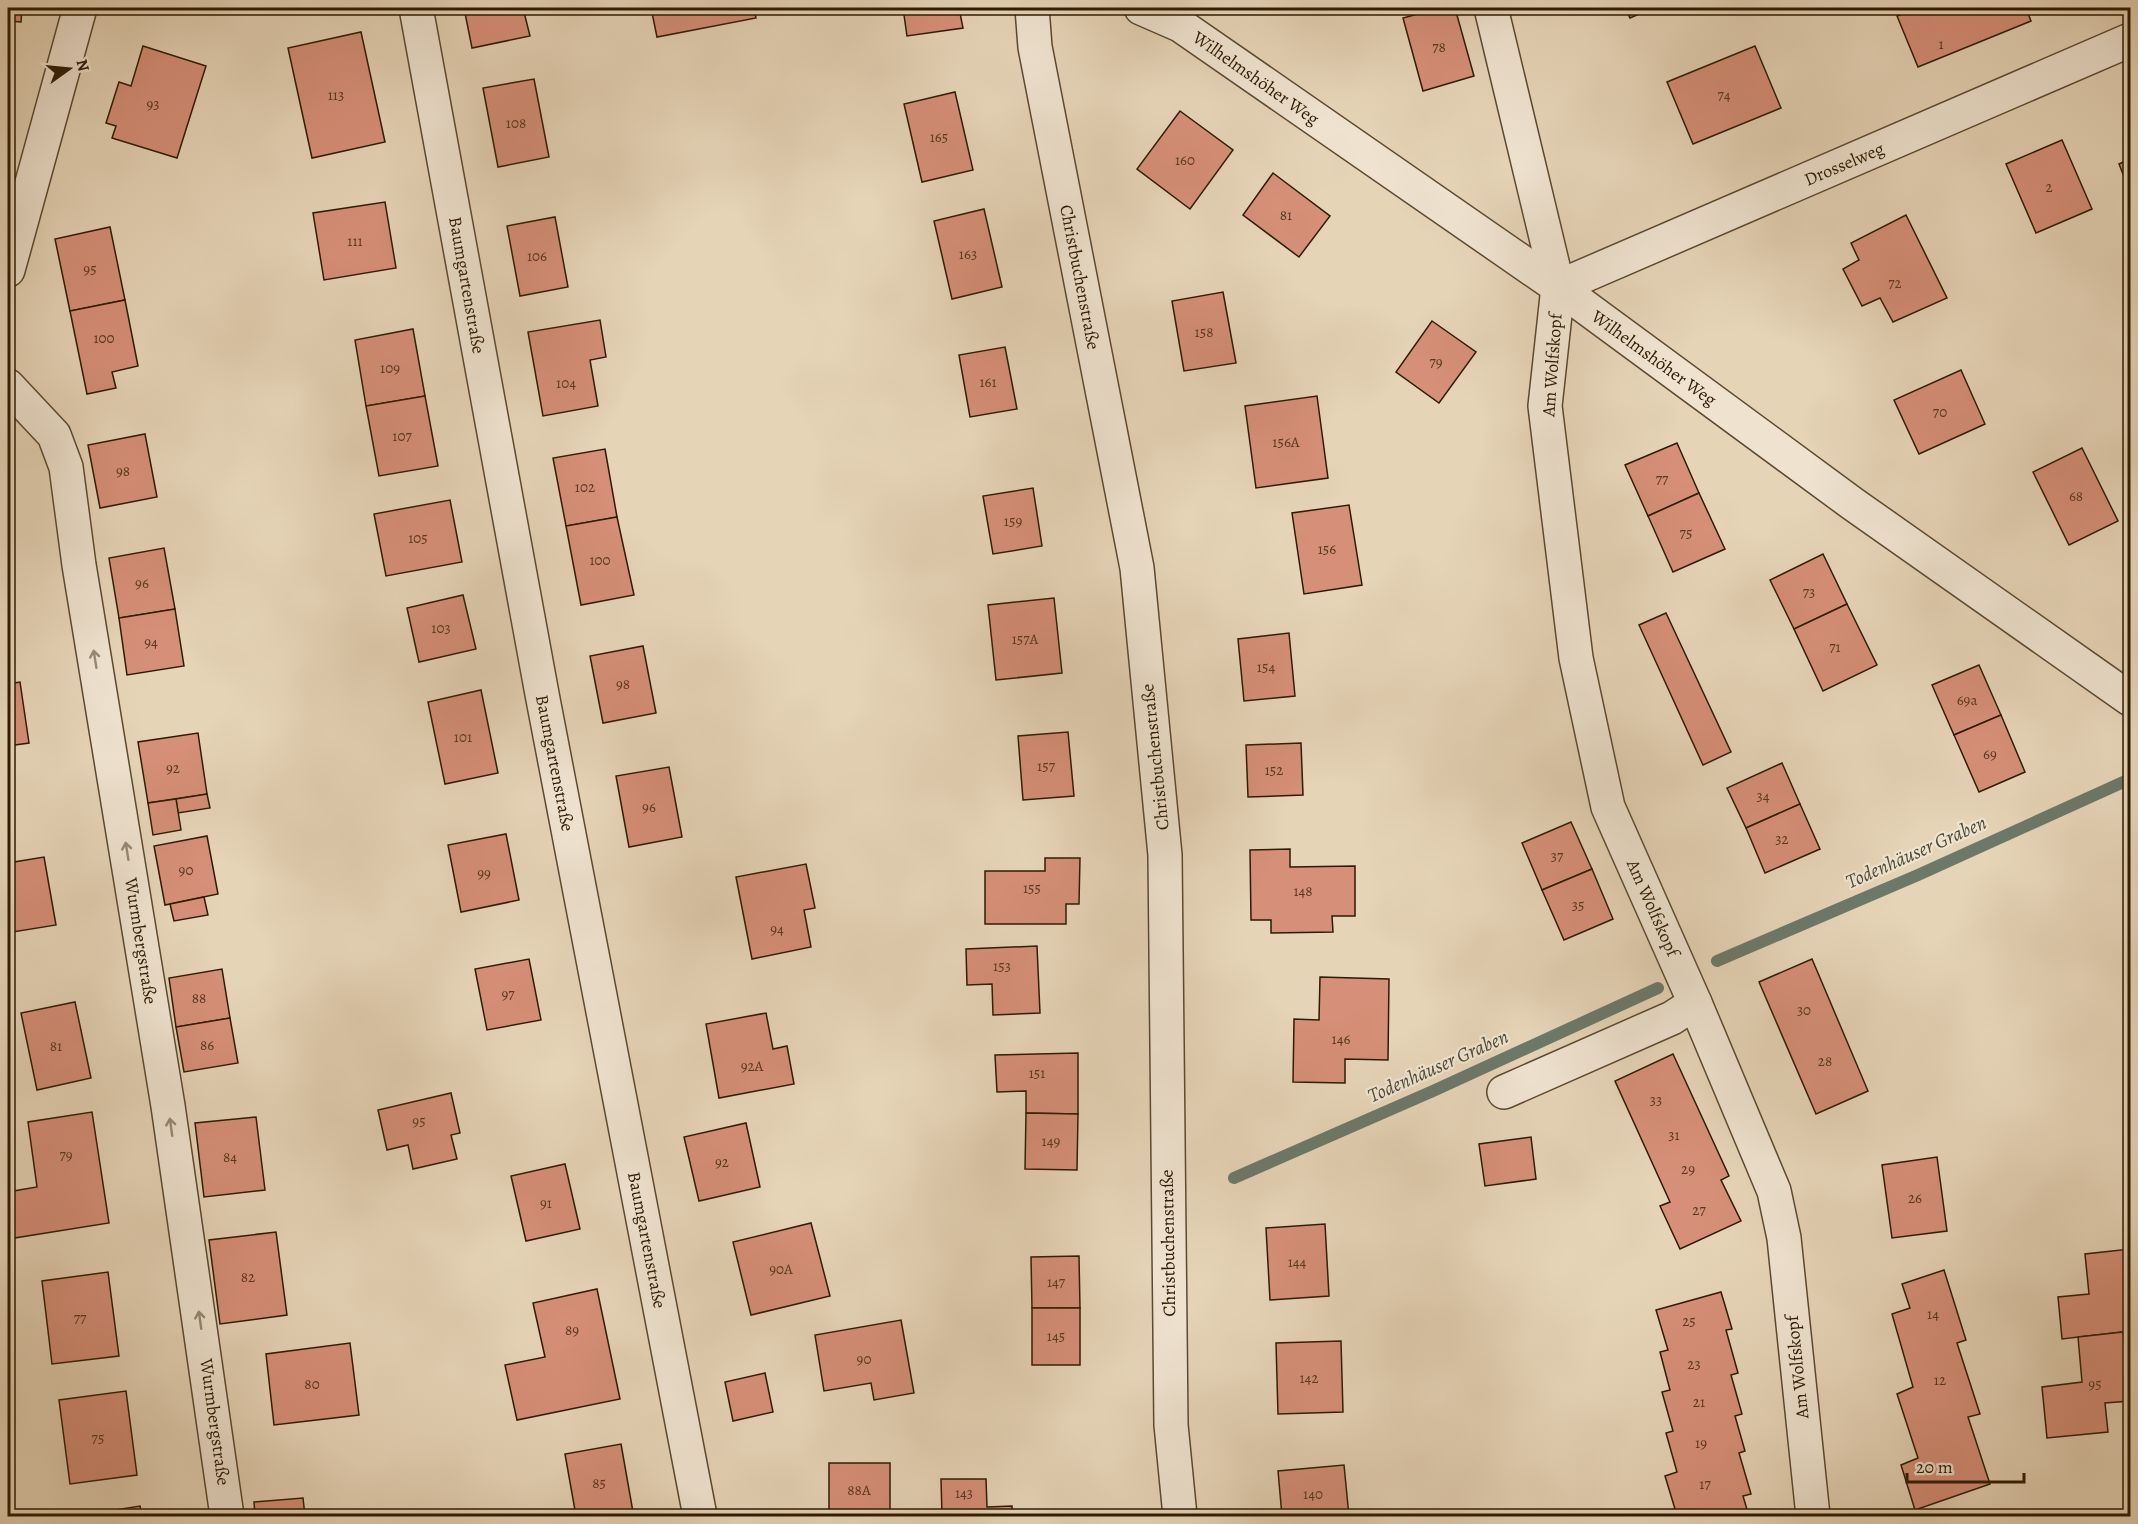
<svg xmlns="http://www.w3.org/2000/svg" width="2138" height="1524" viewBox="0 0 2138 1524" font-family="Alegreya,serif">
<rect width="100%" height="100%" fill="#e6d4b7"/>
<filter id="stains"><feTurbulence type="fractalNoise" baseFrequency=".00333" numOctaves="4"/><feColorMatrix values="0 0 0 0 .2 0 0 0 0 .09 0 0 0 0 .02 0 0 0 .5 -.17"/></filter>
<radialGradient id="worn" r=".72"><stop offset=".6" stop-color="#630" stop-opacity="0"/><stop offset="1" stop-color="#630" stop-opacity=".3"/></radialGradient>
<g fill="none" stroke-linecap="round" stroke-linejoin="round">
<g stroke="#6c7969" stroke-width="12">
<polyline points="1717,961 1918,875 2130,779"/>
<polyline points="1234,1178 1433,1091 1658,988"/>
</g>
</g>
<g fill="#d68f78" stroke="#2e1b03" stroke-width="1.5">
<polygon points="8,8 22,8 21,22 8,21"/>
<polygon points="464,8 523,8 530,36 472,48"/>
<polygon points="651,8 754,8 756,18 657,37"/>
<polygon points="903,8 959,8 963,28 907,36"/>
<polygon points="1440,8 1455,8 1474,76 1423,91 1403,18"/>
<polygon points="1625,8 1653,8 1630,18"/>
<polygon points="1918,8 2026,8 2031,21 1918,67 1897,16"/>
<polygon points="361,32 385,142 312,158 288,48"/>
<polygon points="143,46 206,66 177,158 112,138 116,126 106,123 119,82 131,86"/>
<polygon points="1755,46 1781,108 1693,144 1667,82"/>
<polygon points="534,79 549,157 498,167 483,88"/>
<polygon points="955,92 973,170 922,182 904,104"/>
<polygon points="1180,111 1233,150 1190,209 1137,169"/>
<polygon points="2062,140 2092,209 2036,233 2006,164"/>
<polygon points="2130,159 2130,192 2119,164"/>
<polygon points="1273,173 1330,216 1299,257 1243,215"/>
<polygon points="385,202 396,268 324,280 313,213"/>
<polygon points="984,209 1002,287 952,299 934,221"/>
<polygon points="1906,215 1947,298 1893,322 1880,298 1862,306 1843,269 1859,260 1851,243"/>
<polygon points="555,217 568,287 520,296 507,226"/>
<polygon points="110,227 125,300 70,311 55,239"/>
<polygon points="1223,292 1236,363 1184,371 1172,301"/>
<polygon points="125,300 138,366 112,372 116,388 87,394 70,311"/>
<polygon points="600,320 606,357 590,360 598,406 543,416 528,332"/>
<polygon points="1432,321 1476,352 1439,403 1396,372"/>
<polygon points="413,329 425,396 366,406 355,340"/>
<polygon points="1005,347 1017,409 970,417 959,355"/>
<polygon points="1961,370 1985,424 1919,454 1894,400"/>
<polygon points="425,396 438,466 379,476 366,406"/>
<polygon points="1317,396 1328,478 1256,488 1245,406"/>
<polygon points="145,434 157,497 100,508 88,445"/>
<polygon points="1677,443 1699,493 1648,516 1625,465"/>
<polygon points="2082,448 2118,521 2069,545 2033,472"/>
<polygon points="605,449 617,517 566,526 553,458"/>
<polygon points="1033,488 1042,546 993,554 983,496"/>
<polygon points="1699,493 1725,549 1673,572 1648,516"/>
<polygon points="450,500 462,562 386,576 374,514"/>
<polygon points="1349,505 1362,585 1304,594 1292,513"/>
<polygon points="617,517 634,595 581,605 566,526"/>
<polygon points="164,548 175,609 119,618 109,558"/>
<polygon points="1823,554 1847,604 1794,629 1770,580"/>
<polygon points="463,595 476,649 419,662 407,608"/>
<polygon points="1054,598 1062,673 996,680 988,605"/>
<polygon points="1847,604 1877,665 1823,691 1794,629"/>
<polygon points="175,609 184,666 127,675 119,618"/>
<polygon points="1666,613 1731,752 1703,765 1639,625"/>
<polygon points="1289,633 1295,696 1244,701 1238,639"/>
<polygon points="643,646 656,713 603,723 590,656"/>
<polygon points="1979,665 2001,715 1954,735 1932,685"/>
<polygon points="20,682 29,743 8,746 8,684"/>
<polygon points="481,690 498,773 445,784 428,702"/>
<polygon points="2001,715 2025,772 1979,792 1954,735"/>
<polygon points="1068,732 1074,796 1023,800 1018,736"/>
<polygon points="198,733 207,794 148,803 138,742"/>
<polygon points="1301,743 1303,795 1248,797 1246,745"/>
<polygon points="1782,763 1800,804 1746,828 1727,788"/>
<polygon points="669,767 682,837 629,847 616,776"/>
<polygon points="207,794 210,808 178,813 176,799"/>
<polygon points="176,799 181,830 153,835 148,803"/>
<polygon points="1800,804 1820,849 1765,873 1746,828"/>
<polygon points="1571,822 1592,869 1542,890 1522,843"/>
<polygon points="506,834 519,900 461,912 448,845"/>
<polygon points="207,836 218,894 165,905 154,846"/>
<polygon points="1290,849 1290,867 1355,866 1355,916 1332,916 1333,932 1271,933 1271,920 1251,920 1250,850"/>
<polygon points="44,857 56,925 13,932 8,903 8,863"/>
<polygon points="1045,858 1080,858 1079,904 1066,904 1066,924 985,924 985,871 1045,871"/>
<polygon points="806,864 815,908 804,910 811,947 752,959 736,877"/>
<polygon points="1592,869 1613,919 1564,940 1542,890"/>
<polygon points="204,897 208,915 174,921 170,904"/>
<polygon points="1037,946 1040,1013 993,1015 992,984 967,985 966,949"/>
<polygon points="529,959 541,1020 487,1030 475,969"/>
<polygon points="1812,959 1868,1091 1816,1114 1759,982"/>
<polygon points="222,969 230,1018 176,1027 169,978"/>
<polygon points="1320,977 1389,979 1388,1060 1345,1059 1345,1083 1293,1082 1294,1019 1319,1020"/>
<polygon points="75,1002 91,1078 37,1090 21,1013"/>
<polygon points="766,1013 773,1049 787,1046 794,1084 719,1098 706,1024"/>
<polygon points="230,1018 238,1063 184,1072 176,1027"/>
<polygon points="1078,1053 1078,1114 1026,1113 1026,1091 997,1092 995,1055"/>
<polygon points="1673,1054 1729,1176 1721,1180 1741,1221 1680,1249 1660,1206 1670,1202 1615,1081"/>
<polygon points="451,1093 460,1133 451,1135 457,1159 413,1169 408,1145 387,1150 378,1110"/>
<polygon points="92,1112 109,1223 8,1239 8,1192 37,1187 28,1122"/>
<polygon points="1026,1113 1078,1114 1077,1170 1025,1169"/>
<polygon points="256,1117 265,1190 204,1197 195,1123"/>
<polygon points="746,1123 760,1187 699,1201 684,1137"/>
<polygon points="1531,1137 1536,1179 1485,1186 1479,1144"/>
<polygon points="1937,1157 1947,1231 1892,1238 1882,1165"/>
<polygon points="565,1164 580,1229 526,1241 511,1176"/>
<polygon points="811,1223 830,1296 751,1315 733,1242"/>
<polygon points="1325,1224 1329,1296 1270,1300 1266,1228"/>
<polygon points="276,1232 287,1315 220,1324 209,1240"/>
<polygon points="2130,1249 2130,1331 2062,1339 2058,1297 2089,1294 2085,1254"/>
<polygon points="1079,1256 1080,1308 1032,1308 1031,1257"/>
<polygon points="1944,1270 1966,1340 1957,1343 1980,1414 1968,1417 1990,1484 1915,1510 1901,1465 1918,1458 1897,1394 1913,1387 1892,1314 1910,1308 1902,1284"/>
<polygon points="108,1272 119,1356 52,1364 42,1281"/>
<polygon points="597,1289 620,1399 517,1420 505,1365 545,1357 533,1303"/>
<polygon points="1721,1292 1732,1329 1726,1330 1738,1373 1731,1375 1742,1414 1735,1416 1745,1451 1739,1453 1751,1494 1743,1496 1749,1516 1667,1516 1665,1511 1675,1509 1665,1476 1677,1472 1666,1433 1673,1431 1662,1392 1670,1390 1660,1352 1668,1350 1656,1310"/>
<rect x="1032" y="1308" width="48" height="57"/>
<polygon points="901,1320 914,1393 874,1400 871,1383 824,1391 815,1335"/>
<polygon points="2123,1332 2130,1401 2105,1403 2108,1432 2047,1438 2042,1387 2082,1382 2078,1337"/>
<polygon points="1341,1341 1343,1412 1278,1414 1276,1343"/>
<polygon points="350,1343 359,1415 274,1425 266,1354"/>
<polygon points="765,1373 773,1412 733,1421 725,1382"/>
<polygon points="126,1391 137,1475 70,1484 59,1400"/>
<polygon points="621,1444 633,1512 607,1516 576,1516 565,1454"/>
<rect x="829" y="1463" width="61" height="53"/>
<polygon points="1344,1465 1349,1516 1282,1516 1278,1471"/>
<polygon points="941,1479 986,1479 987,1507 1012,1506 1012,1516 942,1516"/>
<polygon points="303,1498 305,1516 255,1516 254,1502"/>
<polygon points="140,1506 142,1516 90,1516 90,1514"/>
</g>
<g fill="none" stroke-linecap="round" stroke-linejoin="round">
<defs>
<g id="minor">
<polyline points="416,8 542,694 700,1516"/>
<polyline points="1032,8 1035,47 1137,568 1165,855 1171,1425 1180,1516"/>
<polyline points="1141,8 1180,25 1558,287 1853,504 2130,699"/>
<polyline points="1491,8 1558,287 1545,406 1576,658 1608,807 1695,1003 1774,1191 1784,1238 1813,1516"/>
<polyline points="8,270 80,8"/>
<polyline points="1558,287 2130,40"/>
<polyline points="8,386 54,435 66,467 79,565 168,1106 227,1516"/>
<polyline points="1504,1092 1672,1018 1695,1003"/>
</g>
</defs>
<use href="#minor" stroke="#5c4930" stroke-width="36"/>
<use href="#minor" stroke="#efe3d0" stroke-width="33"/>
</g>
<defs><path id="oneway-shaft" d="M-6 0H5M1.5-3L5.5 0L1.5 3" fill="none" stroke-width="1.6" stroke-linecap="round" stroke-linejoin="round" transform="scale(1.5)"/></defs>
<g stroke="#988974">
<use href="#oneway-shaft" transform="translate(95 659) rotate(-99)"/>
<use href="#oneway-shaft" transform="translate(127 851) rotate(-99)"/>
<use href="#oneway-shaft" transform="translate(171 1127) rotate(-98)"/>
<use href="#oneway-shaft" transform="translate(200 1320) rotate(-98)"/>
</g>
<g text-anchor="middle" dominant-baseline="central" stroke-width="4.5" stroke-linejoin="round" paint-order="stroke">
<g font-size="15" fill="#583820">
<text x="1941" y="44">1</text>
<text x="1439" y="47">78</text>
<text x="336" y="95">113</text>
<text x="1724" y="95">74</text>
<text x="153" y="104">93</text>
<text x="516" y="123">108</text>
<text x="939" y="137">165</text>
<text x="1185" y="160">160</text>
<text x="2049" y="187">2</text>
<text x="1286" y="215">81</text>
<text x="355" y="241">111</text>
<text x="968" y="254">163</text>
<text x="537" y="256">106</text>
<text x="90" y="269">95</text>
<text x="1895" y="283">72</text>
<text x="1204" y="332">158</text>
<text x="104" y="338">100</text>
<text x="1436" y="362">79</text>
<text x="390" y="368">109</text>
<text x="988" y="382">161</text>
<text x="566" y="383">104</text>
<text x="1940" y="412">70</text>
<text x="402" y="436">107</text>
<text x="1286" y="442">156A</text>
<text x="123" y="471">98</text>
<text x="1662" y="479">77</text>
<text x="585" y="487">102</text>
<text x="2076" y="496">68</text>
<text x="1013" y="521">159</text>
<text x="1686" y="533">75</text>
<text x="418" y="538">105</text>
<text x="1327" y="549">156</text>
<text x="600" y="560">100</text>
<text x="142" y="583">96</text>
<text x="1809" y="592">73</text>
<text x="441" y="628">103</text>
<text x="1025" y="639">157A</text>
<text x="151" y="642">94</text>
<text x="1835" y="647">71</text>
<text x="1266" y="667">154</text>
<text x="623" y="684">98</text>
<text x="1967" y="700">69a</text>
<text x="463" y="737">101</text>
<text x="1990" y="754">69</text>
<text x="1046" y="766">157</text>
<text x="173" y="768">92</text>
<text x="1274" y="770">152</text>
<text x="1763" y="796">34</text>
<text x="649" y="807">96</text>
<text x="1782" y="839">32</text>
<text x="1557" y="856">37</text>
<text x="186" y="870">90</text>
<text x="484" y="873">99</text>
<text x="1032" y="888">155</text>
<text x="1303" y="891">148</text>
<text x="1578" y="905">35</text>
<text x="777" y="929">94</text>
<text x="1002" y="966">153</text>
<text x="508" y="994">97</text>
<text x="199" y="998">88</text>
<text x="1804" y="1010">30</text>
<text x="1341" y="1039">146</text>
<text x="207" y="1045">86</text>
<text x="56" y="1046">81</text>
<text x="1825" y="1061">28</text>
<text x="752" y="1066">92A</text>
<text x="1037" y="1073">151</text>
<text x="1656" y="1100">33</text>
<text x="419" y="1121">95</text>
<text x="1674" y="1135">31</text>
<text x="1051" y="1141">149</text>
<text x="66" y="1155">79</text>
<text x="230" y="1157">84</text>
<text x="722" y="1162">92</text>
<text x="1688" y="1169">29</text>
<text x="1915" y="1198">26</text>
<text x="546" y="1203">91</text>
<text x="1699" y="1210">27</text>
<text x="1297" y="1262">144</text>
<text x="781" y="1269">90A</text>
<text x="248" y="1277">82</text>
<text x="1056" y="1282">147</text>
<text x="1933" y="1314">14</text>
<text x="80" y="1318">77</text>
<text x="1689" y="1321">25</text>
<text x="572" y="1330">89</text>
<text x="1056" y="1336">145</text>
<text x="864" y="1359">90</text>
<text x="1694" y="1364">23</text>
<text x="1309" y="1378">142</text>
<text x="1940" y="1380">12</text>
<text x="312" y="1384">80</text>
<text x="2095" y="1384">95</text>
<text x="1699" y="1402">21</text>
<text x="98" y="1438">75</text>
<text x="1701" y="1443">19</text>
<text x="599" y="1483">85</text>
<text x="1705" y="1484">17</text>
<text x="859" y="1490">88A</text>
<text x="964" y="1493">143</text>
<text x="1313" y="1494">140</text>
</g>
<g font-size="18" fill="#2e1b03" stroke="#efe3d0">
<text transform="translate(1256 78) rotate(35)">Wilhelmshöher Weg</text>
<text transform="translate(1844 164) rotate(-23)">Drosselweg</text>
<text transform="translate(1080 277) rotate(79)">Christbuchenstraße</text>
<text transform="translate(467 285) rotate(80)">Baumgartenstraße</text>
<text transform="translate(1654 358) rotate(36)">Wilhelmshöher Weg</text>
<text transform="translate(1552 365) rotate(-86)">Am Wolfskopf</text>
<text transform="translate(1155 757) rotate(-96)">Christbuchenstraße</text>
<text transform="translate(555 763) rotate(79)">Baumgartenstraße</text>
<text transform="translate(1653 908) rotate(66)">Am Wolfskopf</text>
<text transform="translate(141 941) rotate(81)">Wurmbergstraße</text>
<text transform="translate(647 1240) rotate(79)">Baumgartenstraße</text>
<text transform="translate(1168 1243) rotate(-91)">Christbuchenstraße</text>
<text transform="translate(1797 1367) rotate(-96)">Am Wolfskopf</text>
<text transform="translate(215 1422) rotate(82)">Wurmbergstraße</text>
</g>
<g font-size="20" font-style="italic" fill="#4d4a36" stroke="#efe3d0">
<text transform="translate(1916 852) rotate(-24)">Todenhäuser Graben</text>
<text transform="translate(1438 1066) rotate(-24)">Todenhäuser Graben</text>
</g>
</g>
<rect width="2138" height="1524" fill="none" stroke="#e6d4b7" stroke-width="30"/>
<rect x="9" y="9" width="2120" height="1506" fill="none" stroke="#2e1b03" stroke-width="3"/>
<rect x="15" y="15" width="2108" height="1494" fill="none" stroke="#2e1b03" stroke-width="1.5"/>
<g transform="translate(69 69) rotate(75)" stroke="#efe3d0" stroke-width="4.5" paint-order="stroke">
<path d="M0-4.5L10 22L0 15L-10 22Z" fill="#2e1b03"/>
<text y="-9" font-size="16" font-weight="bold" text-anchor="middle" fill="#2e1b03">N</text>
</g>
<path d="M1907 1473v9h117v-9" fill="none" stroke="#2e1b03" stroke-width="3"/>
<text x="1916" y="1473" font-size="18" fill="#2e1b03" stroke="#efe3d0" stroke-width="4.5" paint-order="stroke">20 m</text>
<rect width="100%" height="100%" filter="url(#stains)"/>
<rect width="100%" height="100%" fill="url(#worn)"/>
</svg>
